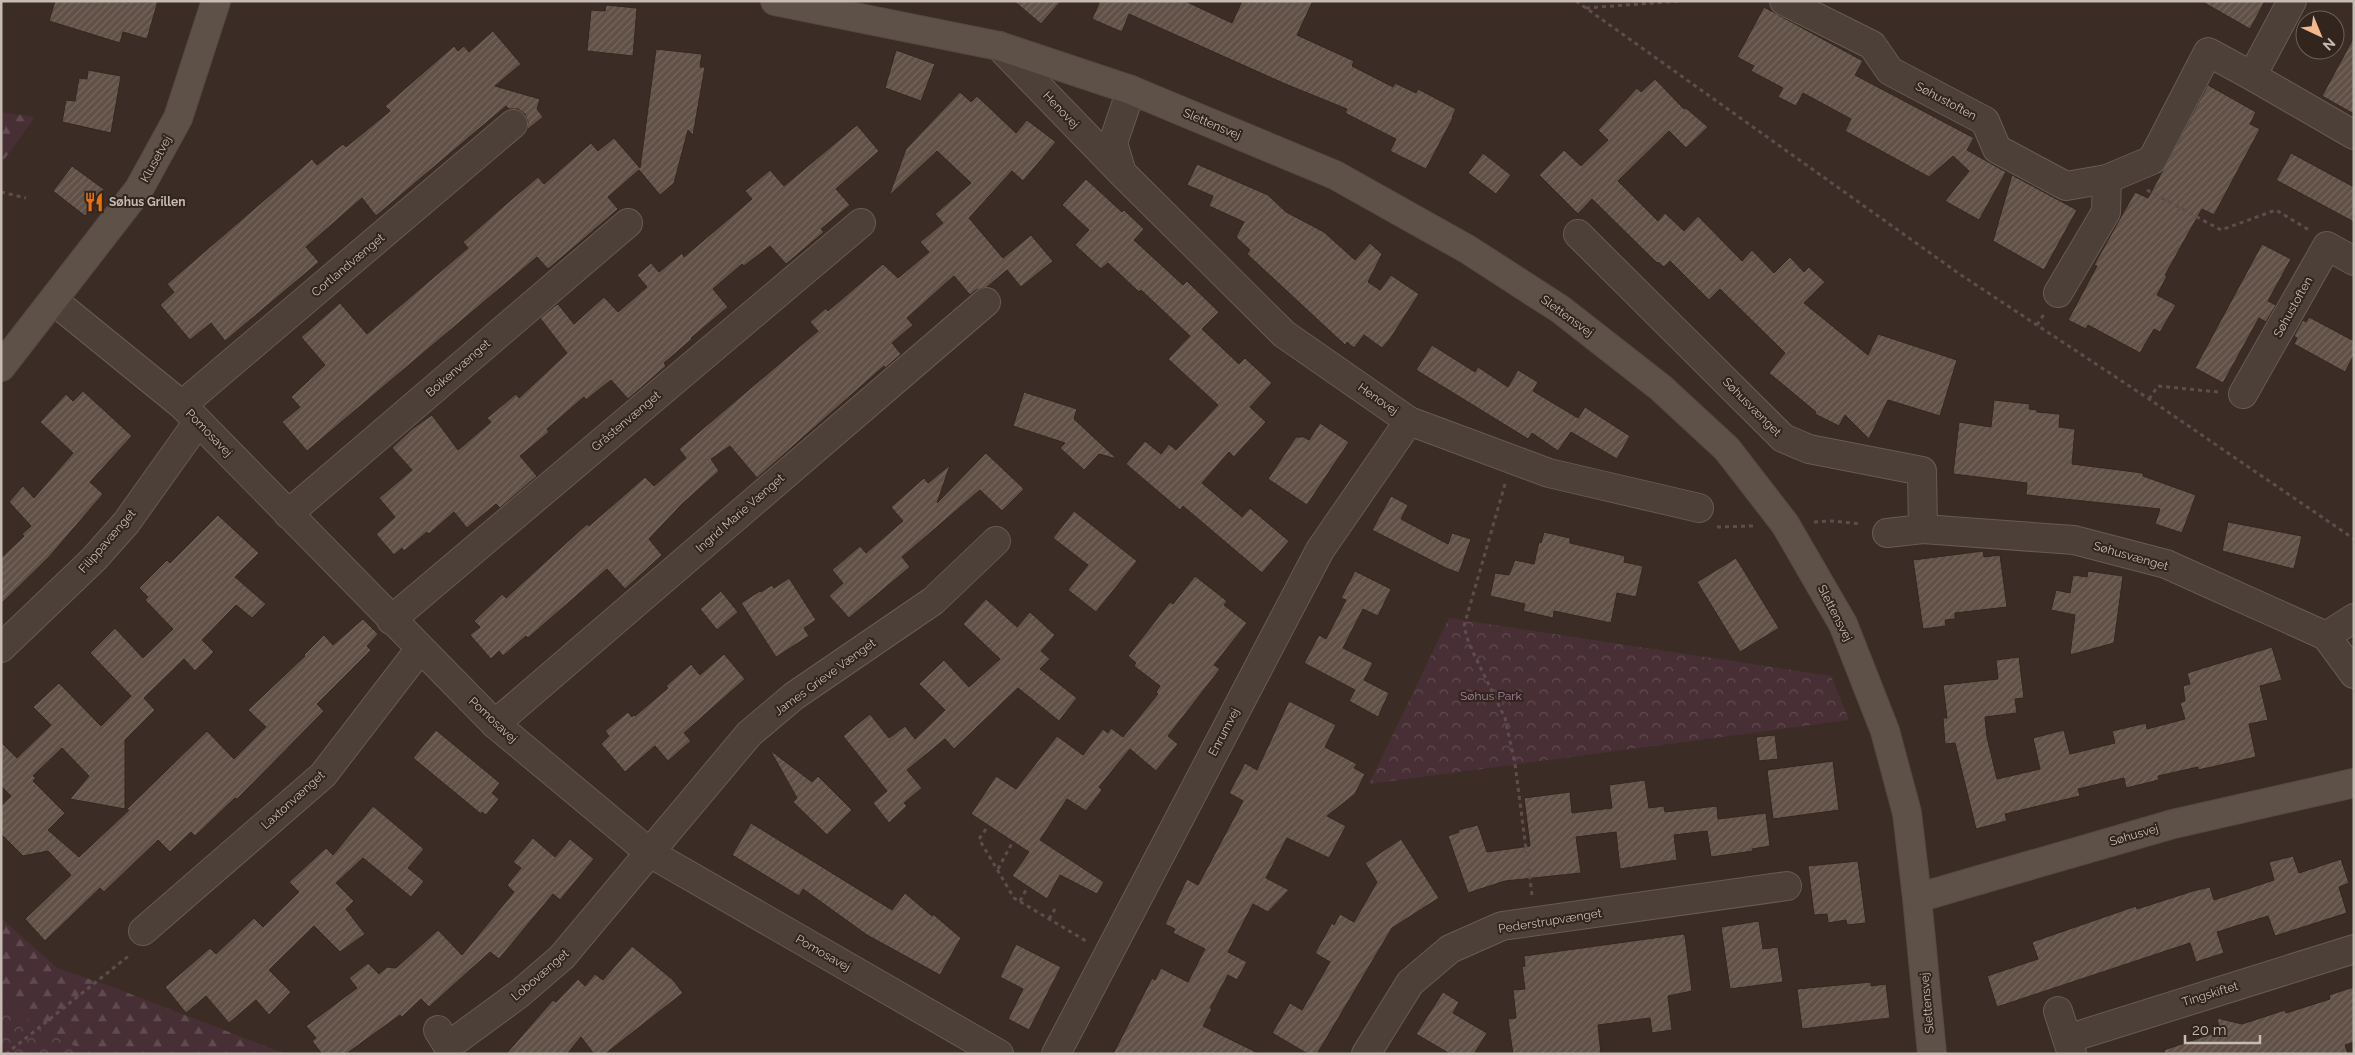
<svg xmlns="http://www.w3.org/2000/svg" width="2355" height="1055" viewBox="0 0 2355 1055" font-family="Raleway,sans-serif">
<defs>
<pattern id="forest-firs" width="22" height="20" patternUnits="userSpaceOnUse" patternTransform="scale(1.25)"><rect width="22" height="20" fill="#472f35"/><path d="M5 1l3.5 6h-7zM16 11l3.5 6h-7z" fill="#604b50"/></pattern>
<pattern id="park-crowns" width="20" height="18" patternUnits="userSpaceOnUse" patternTransform="scale(1.25)"><rect width="20" height="18" fill="#472f35"/><path d="M2 6a3 3 0 1 1 6 0M12 15a3 3 0 1 1 6 0" fill="none" stroke="#604b50"/></pattern>
<pattern id="building-hatch" width="6" height="6" patternUnits="userSpaceOnUse" patternTransform="scale(1.25)"><rect width="6" height="6" fill="#605046"/><path d="M-1 1l2-2M0 6l6-6M5 7l2-2" fill="none" stroke="#75675e"/></pattern>
</defs>
<rect width="100%" height="100%" fill="#3b2d25"/>
<g fill="url(#forest-firs)">
<polygon points="1,112 35,117 1,164"/>
<polygon points="1,918 57,968 115,988 286,1054 90,1054 38,1027 1,998"/>
</g>
<g fill="url(#park-crowns)">
<polygon points="1449,618 1831,676 1849,720 1369,784"/>
<polygon points="1,998 38,1027 90,1054 1,1054"/>
</g>
<g fill="url(#building-hatch)" stroke="#33271f">
<polygon points="55,1 158,1 147,39 123,32 120,43 49,21"/>
<polygon points="1014,1 1061,1 1041,24"/>
<polygon points="1100,1 1185,1 1232,23 1242,1 1313,1 1297,35 1354,61 1352,66 1393,87 1395,83 1416,93 1418,89 1456,109 1452,117 1453,118 1426,169 1390,151 1396,139 1345,113 1347,109 1283,83 1129,14 1122,32 1092,19"/>
<polygon points="2201,1 2265,1 2250,29"/>
<polygon points="606,5 637,8 633,56 587,51 591,10 605,11"/>
<polygon points="1764,7 1863,61 1855,75 1974,138 1967,150 2006,172 1979,220 1945,201 1969,171 1953,156 1929,177 1845,131 1851,119 1803,93 1796,106 1778,97 1783,88 1751,71 1754,66 1737,57"/>
<polygon points="493,31 521,64 495,86 540,99 537,109 543,117 527,130 528,122 525,114 518,109 509,109 506,106 376,216 362,198 306,247 319,262 225,341 211,323 190,340 160,305 174,292 167,284 312,159 317,165 343,144 346,147 390,111 385,106 454,46 458,51 464,46 469,52"/>
<polygon points="2354,37 2354,114 2322,96"/>
<polygon points="656,49 702,54 700,67 705,67 693,135 688,130 674,183 660,195 639,170 608,197 618,209 587,236 548,269 537,257 307,451 282,422 300,407 291,397 325,365 301,337 340,303 367,334 468,248 463,242 505,205 538,177 544,184 591,143 598,151 614,138 640,168"/>
<polygon points="896,50 935,64 921,101 885,88"/>
<polygon points="88,70 121,76 111,133 62,122 66,100 75,101 79,78 87,79"/>
<polygon points="1655,79 1684,109 1686,108 1708,127 1686,148 1669,131 1618,181 1658,221 1665,213 1684,231 1698,216 1742,261 1752,250 1774,273 1790,257 1804,272 1809,267 1825,282 1804,303 1868,355 1878,334 1957,360 1940,416 1888,400 1869,439 1845,415 1839,426 1815,414 1816,412 1769,373 1785,353 1720,289 1709,300 1670,261 1664,267 1658,262 1657,263 1592,199 1578,214 1539,175 1564,150 1581,166 1608,140 1598,130 1637,88 1641,92"/>
<polygon points="2208,85 2256,112 2250,124 2260,129 2214,215 2202,209 2165,275 2167,276 2157,295 2176,305 2160,332 2154,329 2140,353 2088,325 2086,329 2068,320 2097,266 2094,265 2135,192 2148,198"/>
<polygon points="960,92 971,102 977,96 1016,133 1027,120 1056,142 1023,181 1012,171 969,218 1003,258 1031,235 1053,261 1021,287 1007,270 987,287 976,290 970,295 954,276 907,318 913,325 892,343 901,354 885,368 884,366 757,478 730,446 711,459 719,471 682,504 649,539 662,555 625,589 607,569 528,638 526,636 503,656 499,651 491,659 470,635 480,627 474,621 502,594 506,598 587,524 589,526 645,477 654,486 686,458 679,449 818,331 810,322 826,308 828,311 883,264 898,278 929,252 920,242 943,223 935,214 971,183 937,151 889,196 906,149"/>
<polygon points="857,125 879,151 836,189 850,205 821,229 824,232 786,264 770,246 744,266 742,264 713,289 728,307 691,338 692,339 664,363 666,366 628,399 611,380 586,400 584,397 547,429 549,432 520,456 537,476 500,508 496,504 467,528 454,512 429,534 427,532 404,551 402,548 394,555 376,534 395,517 379,498 412,470 392,448 412,429 432,415 458,450 491,422 487,418 516,394 519,398 567,353 540,318 555,306 558,304 574,324 604,297 618,312 647,287 637,275 651,263 659,272 682,253 684,257 752,199 745,191 770,170 784,186"/>
<polygon points="1483,153 1511,175 1496,194 1468,173"/>
<polygon points="2291,153 2354,187 2354,222 2276,180"/>
<polygon points="1197,164 1268,195 1286,212 1324,232 1355,260 1370,243 1382,254 1368,282 1380,290 1391,275 1419,294 1390,339 1382,348 1364,335 1354,348 1347,342 1345,345 1247,254 1250,250 1236,237 1244,222 1209,206 1213,196 1187,185"/>
<polygon points="72,166 105,190 85,216 53,191"/>
<polygon points="2012,175 2077,210 2044,270 1993,241"/>
<polygon points="1086,179 1122,212 1124,210 1144,229 1134,240 1183,285 1187,281 1219,312 1202,329 1239,364 1245,358 1272,383 1250,407 1266,422 1234,457 1229,452 1202,483 1242,517 1250,508 1289,541 1262,573 1183,506 1180,510 1126,464 1145,441 1161,454 1169,444 1176,450 1218,405 1168,359 1190,336 1141,290 1139,292 1108,263 1101,269 1075,245 1089,230 1062,205"/>
<polygon points="2262,244 2291,259 2268,301 2276,305 2266,322 2259,318 2223,383 2195,368"/>
<polygon points="2309,317 2354,341 2354,355 2345,372 2294,344 2297,338 2294,336 2303,320 2306,322"/>
<polygon points="1432,345 1475,372 1478,367 1508,387 1518,370 1538,382 1533,391 1578,418 1585,407 1630,436 1617,459 1571,432 1558,451 1532,433 1528,439 1416,370"/>
<polygon points="83,391 132,436 90,482 103,494 49,557 1,604 1,558 24,536 22,534 31,526 9,502 23,486 34,498 73,453 40,422 66,394 73,401"/>
<polygon points="1024,392 1077,409 1074,419 1117,459 1099,454 1084,470 1060,448 1065,443 1013,426"/>
<polygon points="1994,400 2030,404 2029,409 2037,410 2037,412 2060,414 2059,427 2075,429 2072,464 2143,473 2143,476 2196,495 2182,533 2155,524 2160,509 2026,495 2027,483 1953,474 1959,422 1991,427"/>
<polygon points="1320,423 1349,442 1307,505 1268,479 1296,437 1304,437 1309,440"/>
<polygon points="986,453 1024,489 1002,511 980,490 902,557 910,567 849,618 829,596 843,583 832,570 860,546 866,553 903,521 891,507 924,478 928,483 950,465 937,503"/>
<polygon points="1391,496 1408,505 1401,519 1448,544 1452,533 1471,539 1459,573 1446,568 1372,530"/>
<polygon points="1074,511 1137,561 1096,612 1068,590 1088,565 1053,538"/>
<polygon points="218,515 259,553 235,577 266,604 252,618 236,605 202,640 214,652 195,671 184,659 144,698 155,710 125,740 125,809 70,799 89,776 62,748 33,776 36,778 33,781 65,813 48,830 79,857 129,810 126,810 207,731 234,759 266,727 248,710 305,656 304,655 324,635 333,645 363,619 378,634 367,646 371,650 317,704 324,711 237,799 235,798 195,836 191,832 170,852 158,840 104,892 100,888 45,941 25,919 71,875 48,851 23,856 1,834 1,806 11,796 1,786 1,742 17,758 51,725 33,707 59,683 101,726 131,696 90,653 115,628 143,658 173,629 145,600 148,597 139,588 167,560 170,563"/>
<polygon points="2228,522 2302,536 2294,569 2222,551"/>
<polygon points="1544,532 1570,538 1570,543 1625,556 1624,562 1643,566 1636,597 1617,593 1611,623 1554,611 1553,618 1523,611 1525,604 1490,596 1495,573 1509,575 1515,560 1534,564 1539,542 1541,543"/>
<polygon points="1983,551 1984,557 2000,555 2007,607 1955,613 1955,619 1945,620 1946,626 1923,629 1913,560"/>
<polygon points="1736,558 1779,628 1740,652 1697,582"/>
<polygon points="1355,571 1391,589 1378,616 1363,609 1343,648 1373,663 1364,680 1389,693 1378,717 1349,701 1355,690 1304,663 1319,635 1326,639 1346,600 1341,598"/>
<polygon points="2088,571 2123,576 2114,643 2070,655 2075,615 2051,610 2056,590 2070,593 2073,575 2087,577"/>
<polygon points="1195,576 1227,601 1224,605 1247,623 1214,665 1220,669 1168,736 1178,744 1156,771 1130,749 1099,787 1102,790 1086,811 1067,799 1040,840 1104,882 1097,894 1060,875 1047,899 1012,876 1029,852 971,814 996,776 1016,789 1057,736 1083,755 1103,729 1108,733 1111,728 1123,737 1158,694 1156,692 1160,686 1134,666 1136,663 1128,656 1170,602 1173,604"/>
<polygon points="789,578 816,620 804,628 809,636 776,657 741,603 760,591 761,592 772,585 774,588"/>
<polygon points="721,591 738,612 717,630 700,609"/>
<polygon points="986,599 1017,627 1030,612 1055,635 1041,651 1050,659 1040,669 1077,698 1059,721 1018,688 954,749 945,739 907,770 922,788 904,803 907,806 889,823 873,803 887,791 843,736 870,714 889,738 905,726 915,739 945,710 919,684 944,660 969,687 1000,659 963,624"/>
<polygon points="2272,647 2282,680 2260,686 2268,720 2249,724 2256,757 2198,770 2198,767 2158,776 2159,780 2126,788 2124,778 2078,789 2080,796 2005,814 2007,821 1976,829 1955,743 1945,744 1943,718 1947,718 1943,685 1998,679 1996,660 2019,657 2024,698 2015,699 2017,713 1985,717 1987,737 1997,779 2040,769 2033,738 2064,730 2070,754 2115,743 2112,731 2146,723 2147,729 2185,719 2180,703 2185,701 2183,686 2190,684 2187,673"/>
<polygon points="724,654 745,679 684,733 691,741 668,761 655,746 625,772 601,744 609,736 605,731 628,712 632,717 634,715 635,716 668,688 666,686 691,664 700,675"/>
<polygon points="1289,701 1336,725 1325,747 1357,764 1354,768 1365,774 1355,794 1327,816 1346,826 1329,858 1287,838 1266,878 1289,890 1268,912 1253,904 1228,952 1247,962 1237,980 1228,975 1210,1008 1212,1009 1203,1026 1260,1054 1113,1054 1152,978 1155,980 1161,968 1188,982 1205,949 1173,933 1175,929 1165,924 1187,879 1198,885 1243,801 1229,793 1245,763 1257,770"/>
<polygon points="436,730 500,783 492,793 499,799 486,815 482,812 481,814 413,758"/>
<polygon points="1775,735 1778,759 1759,761 1756,737"/>
<polygon points="770,750 812,782 818,776 852,810 827,835 793,802 797,798"/>
<polygon points="1833,761 1839,810 1773,819 1767,770"/>
<polygon points="1645,780 1649,808 1664,806 1665,812 1717,806 1718,819 1766,813 1770,846 1752,849 1753,851 1711,857 1707,831 1674,835 1677,860 1620,869 1616,832 1576,837 1581,873 1505,881 1468,893 1448,836 1459,832 1458,830 1478,825 1487,852 1530,846 1524,798 1570,792 1572,813 1612,808 1609,785"/>
<polygon points="373,806 424,849 408,868 424,881 411,897 363,858 336,883 354,901 346,909 365,934 340,952 314,926 269,970 291,992 269,1015 256,1000 229,1023 206,996 186,1013 165,987 210,948 216,954 254,918 263,927 299,892 289,882 326,848 333,855"/>
<polygon points="751,823 892,910 905,893 932,916 933,914 961,938 940,975 867,935 803,889 799,896 732,855"/>
<polygon points="533,838 555,857 570,839 594,859 560,900 553,894 499,959 490,952 429,1007 421,999 402,1017 400,1015 346,1054 322,1054 312,1041 316,1038 306,1026 357,988 349,978 368,963 379,974 387,967 396,968 438,930 462,955 514,892 507,885 521,868 513,862"/>
<polygon points="1401,839 1439,898 1392,928 1317,1054 1308,1054 1272,1033 1290,1003 1302,1010 1330,962 1315,953 1332,923 1334,925 1340,914 1354,922 1377,882 1365,863"/>
<polygon points="2293,856 2299,873 2341,859 2349,883 2339,887 2347,913 2275,936 2268,916 2217,932 2224,953 2196,962 2190,943 1997,1007 1987,976 2038,959 2032,942 2136,906 2137,909 2193,891 2210,887 2214,900 2274,880 2269,862"/>
<polygon points="1858,861 1866,923 1847,925 1846,920 1828,923 1827,914 1814,915 1808,866"/>
<polygon points="1759,921 1763,949 1778,947 1783,982 1730,989 1721,927"/>
<polygon points="1683,934 1685,936 1692,991 1668,996 1672,1030 1652,1033 1650,1018 1598,1025 1601,1054 1513,1054 1508,1019 1516,1018 1513,990 1525,989 1522,967 1525,966 1524,956"/>
<polygon points="1016,944 1061,967 1029,1030 1008,1019 1023,989 1000,977"/>
<polygon points="632,946 673,980 683,993 605,1054 594,1054 581,1037 567,1054 506,1054 553,1000 556,1002 578,979 585,986 595,974 603,980"/>
<polygon points="1871,982 1871,986 1886,984 1890,1018 1802,1029 1797,989"/>
<polygon points="2354,987 2354,1042 2345,1045 2348,1054 2165,1054 2164,1050 2220,1031 2217,1018 2242,1024 2285,1010 2286,1013 2330,999 2329,995"/>
<polygon points="1443,992 1459,1002 1453,1013 1487,1033 1474,1054 1450,1054 1416,1034"/>
</g>
<g fill="none" stroke-linecap="round" stroke-linejoin="round">
<defs>
<g id="street">
<polyline points="1784,1 1872,45 1890,71 1985,121 1997,149 2066,186 2107,179 2152,160 2208,52 2252,76"/>
<polyline points="2292,1 2252,76 2354,135"/>
<polyline points="999,46 1120,171"/>
<polyline points="1131,90 1113,143 1122,173 1284,334 1409,421 1549,473 1699,508"/>
<polyline points="1578,234 1783,438 1809,449 1922,471 1923,529"/>
<polyline points="2058,293 2106,212 2107,179"/>
<polyline points="54,301 182,405 495,724 650,853 999,1054"/>
<polyline points="2243,394 2327,246 2354,261"/>
<polyline points="182,405 513,124"/>
<polyline points="288,514 628,223"/>
<polyline points="1887,533 1923,529 2074,540 2166,564 2326,636 2354,674"/>
<polyline points="391,620 861,223"/>
<polyline points="2326,636 2354,618"/>
<polyline points="1,648 94,559 126,523 198,422"/>
<polyline points="495,724 986,302"/>
<polyline points="143,931 323,775 420,649"/>
<polyline points="2058,1011 2072,1054"/>
<polyline points="438,1030 448,1046 519,994 562,957 749,734 794,696 933,601 996,541"/>
<polyline points="2067,1039 2354,949"/>
<polyline points="1056,1054 1320,550 1409,421"/>
<polyline points="1366,1054 1410,983 1450,949 1502,926 1787,886"/>
</g>
<g id="secondary">
<polyline points="775,1 999,46 1131,90 1335,175 1467,249 1560,309 1661,388 1727,449 1785,524 1843,624 1885,731 1907,813 1917,898 1932,1054"/>
<polyline points="1,367 139,189 178,118 216,1"/>
<polyline points="1917,898 2173,824 2354,783"/>
</g>
</defs>
<use href="#street" stroke="#675b53" stroke-width="30"/>
<use href="#secondary" stroke="#554941" stroke-width="30"/>
<g stroke="#604c4d" stroke-width="3" stroke-dasharray="4 4" stroke-linecap="butt">
<polyline points="1576,1 1961,275 2149,399 2354,539"/>
<polyline points="1586,8 1680,1"/>
<polyline points="2147,190 2221,230 2276,210 2309,230"/>
<polyline points="1,192 26,198"/>
<polyline points="2037,325 2044,314"/>
<polyline points="2149,399 2158,386 2218,392"/>
<polyline points="1505,484 1464,626 1469,644 1505,718 1515,764 1532,895"/>
<polyline points="1814,522 1832,521 1862,524"/>
<polyline points="1717,527 1753,526"/>
<polyline points="986,829 979,839 1014,898 1086,941"/>
<polyline points="998,869 1012,843"/>
<polyline points="1020,901 1026,890"/>
<polyline points="1049,919 1055,909"/>
<polyline points="6,1054 131,954"/>
</g>
<use href="#street" stroke="#4c4038" stroke-width="28"/>
<use href="#secondary" stroke="#5e5147" stroke-width="28"/>
</g>
<defs>
<symbol id="restaurant-bare" viewBox="-9 -9 18 18"><path d="M-5-6h1v4h1v-4h1v4h1v-4h1v5L-1.5 .5V6h-2V.5L-5-1ZM5-6V6H3V1.5H1.5Q1.5-4 5-6Z" fill="#e8710a" stroke="#31251d" stroke-width="2.5" paint-order="stroke"/></symbol>
</defs>
<g fill-rule="evenodd">
<use href="#restaurant-bare" x="80" y="188" width="28" height="28"/>
</g>
<g text-anchor="middle" dominant-baseline="central" stroke-width="4" stroke-linejoin="round" paint-order="stroke">
<g font-size="12" fill="#c7bcb4" stroke="#31251d">
<text transform="translate(1946 101) rotate(28)">Søhustoften</text>
<text transform="translate(1061 110) rotate(46)">Henovej</text>
<text transform="translate(1212 124) rotate(23)">Slettensvej</text>
<text transform="translate(156 159) rotate(-61)">Klusetvej</text>
<text transform="translate(348 265) rotate(-40)">Cortlandvænget</text>
<text transform="translate(2293 307) rotate(-61)">Søhustoften</text>
<text transform="translate(1567 316) rotate(36)">Slettensvej</text>
<text transform="translate(458 368) rotate(-41)">Boikenvænget</text>
<text transform="translate(1378 399) rotate(35)">Henovej</text>
<text transform="translate(1752 407) rotate(45)">Søhusvænget</text>
<text transform="translate(626 421) rotate(-40)">Gråstenvænget</text>
<text transform="translate(209 433) rotate(46)">Pomosavej</text>
<text transform="translate(740 513) rotate(-41)">Ingrid Marie Vænget</text>
<text transform="translate(107 541) rotate(-49)">Filippavænget</text>
<text transform="translate(2131 556) rotate(16)">Søhusvænget</text>
<text transform="translate(1835 613) rotate(63)">Slettensvej</text>
<text transform="translate(825 677) rotate(-36)">James Grieve Vænget</text>
<text transform="translate(493 720) rotate(43)">Pomosavej</text>
<text transform="translate(1224 732) rotate(-62)">Enrumvej</text>
<text transform="translate(293 800) rotate(-42)">Laxtonvænget</text>
<text transform="translate(2134 835) rotate(-16)">Søhusvej</text>
<text transform="translate(1550 921) rotate(-9)">Pederstrupvænget</text>
<text transform="translate(823 953) rotate(30)">Pomosavej</text>
<text transform="translate(540 975) rotate(-41)">Lobovænget</text>
<text transform="translate(2210 994) rotate(-17)">Tingskiftet</text>
<text transform="translate(1927 1003) rotate(-95)">Slettensvej</text>
</g>
<g font-size="12" font-weight="bold" fill="#c7bcb4" stroke="#31251d" text-anchor="start">
<text x="109" y="202">Søhus Grillen</text>
</g>
<g font-size="12" fill="#a782a5" stroke="#31251d">
<text x="1491" y="696">Søhus Park</text>
</g>
</g>
<rect width="2355" height="1055" fill="none" stroke="#c7bcb4" stroke-width="5"/>
<g transform="translate(2320 35) rotate(136)"><circle r="24" fill="#31251d" stroke="#6d6159"/>
<path d="M0-4L9 19L0 12L-9 19Z" fill="#f2b98e"/>
<text y="-8" font-size="14" font-weight="bold" text-anchor="middle" fill="#c7bcb4">N</text>
</g>
<path d="M2185 1035v8h75v-8" fill="none" stroke="#c7bcb4" stroke-width="2.5"/>
<text x="2192" y="1035" font-size="15" fill="#c7bcb4" stroke="#31251d" stroke-width="4" paint-order="stroke">20 m</text>
</svg>
